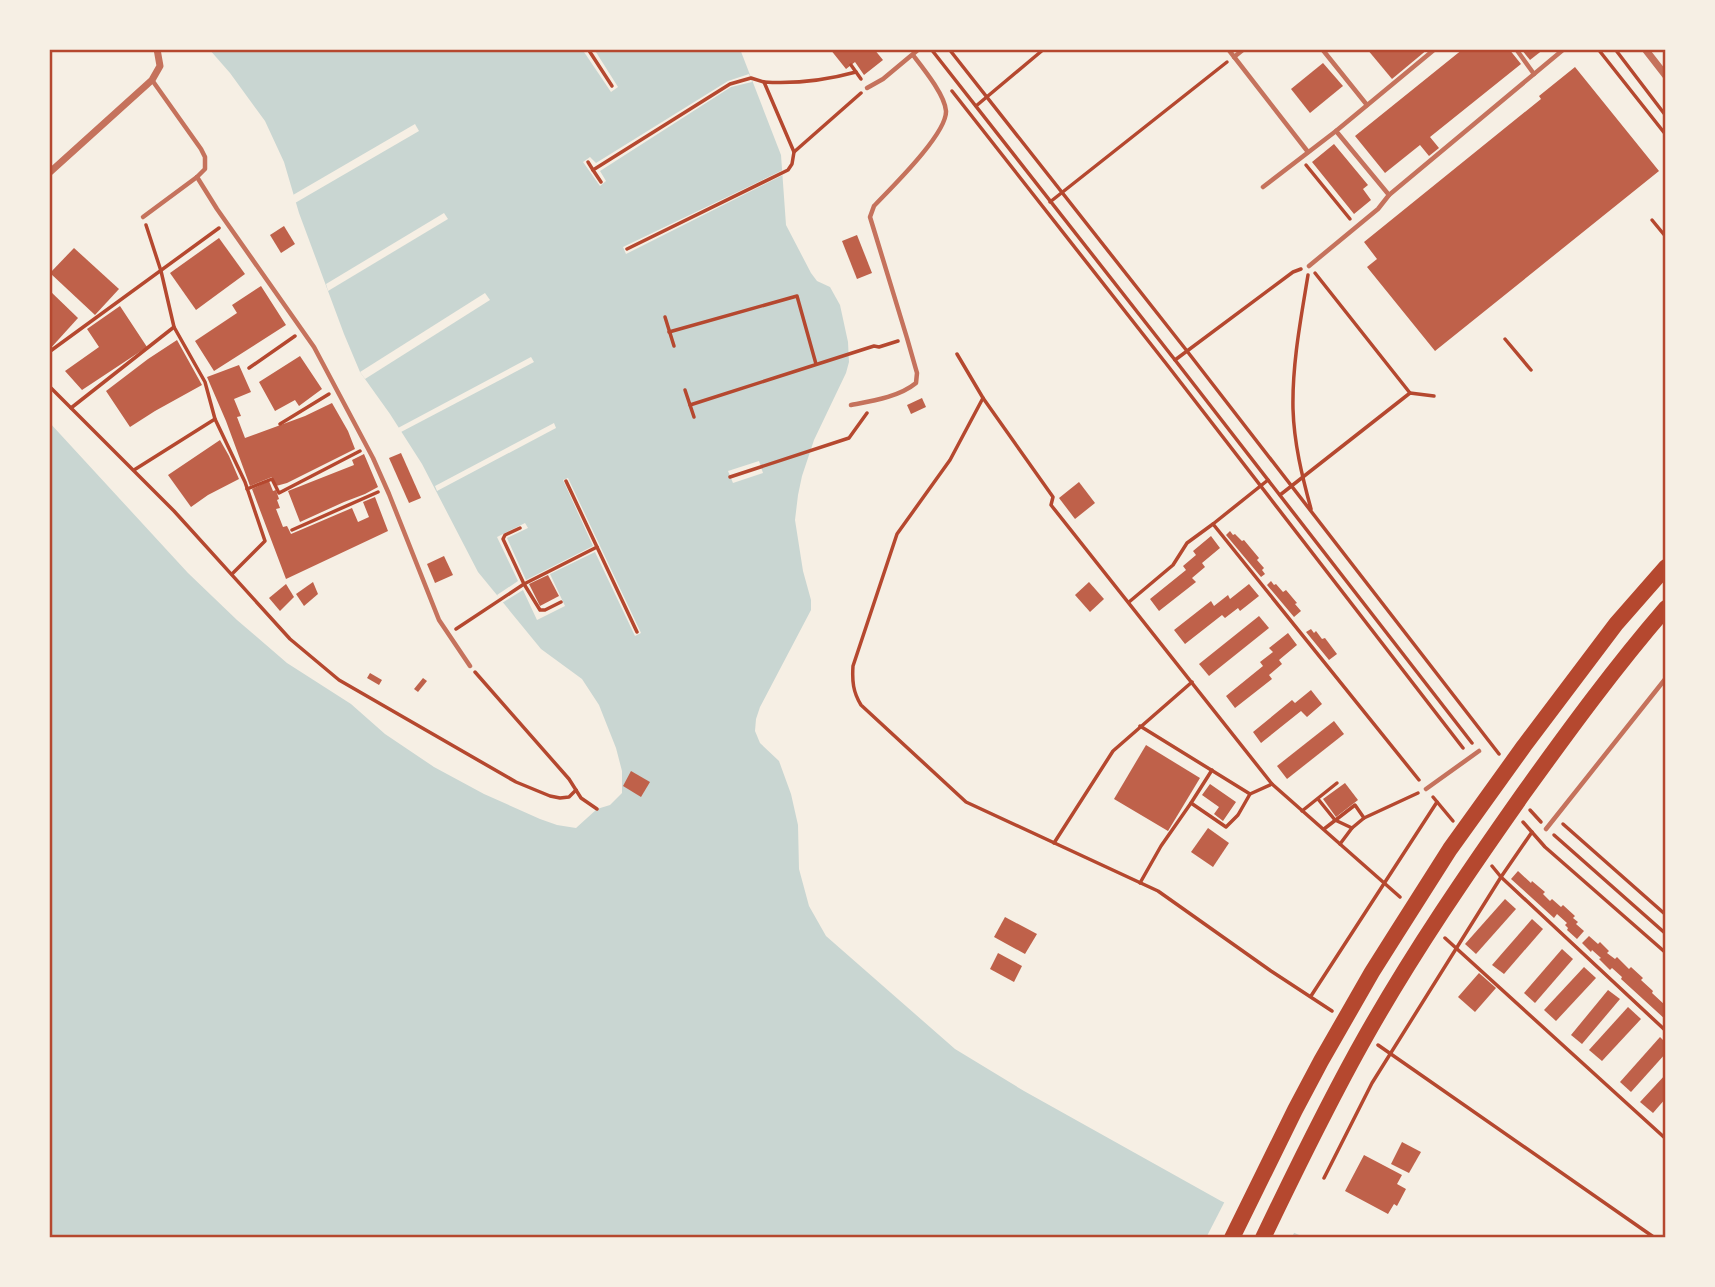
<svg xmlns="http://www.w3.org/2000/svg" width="1715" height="1287" viewBox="0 0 1715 1287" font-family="Lato,sans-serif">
<rect width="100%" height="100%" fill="#f6efe4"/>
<polygon fill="#c9d6d2" points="209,49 740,49 781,155 786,225 811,273 817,281 830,287 840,305 848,342 849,362 846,373 814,440 802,476 798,495 795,520 803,571 811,600 811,610 760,707 756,719 755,731 760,743 779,761 791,794 798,825 799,869 809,906 826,936 955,1049 1024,1091 1221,1201 1306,1238 49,1238 49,422 188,573 237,620 287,663 351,704 385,734 434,767 484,794 540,819 557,825 576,828 597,809 610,805 622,793 622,771 616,748 599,705 582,679 541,649 478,572 422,464 390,414 360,372 344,334 299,213 284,162 265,121 230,73"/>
<g fill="#f6efe4">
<polygon points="582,49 594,49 618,87 611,92"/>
<polygon points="749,74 752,82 731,87 600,171 606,181 600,186 583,162 590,157 596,163 728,81"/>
<polygon points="415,124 419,131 295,203 293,195"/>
<polygon points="783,170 783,175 626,254 623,247"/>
<polygon points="444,213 448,219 328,291 326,284"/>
<polygon points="485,293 490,300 365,379 360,372"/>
<polygon points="531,357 534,362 401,432 398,428"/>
<polygon points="554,423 556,428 437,491 435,486"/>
<polygon points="759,461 763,473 733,483 728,471"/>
<polygon points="568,478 641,633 635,636 595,552 550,574 565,606 537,620 523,590 502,603 497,595 518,581 497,537 525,523 528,528 507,538 526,580 593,546 563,480"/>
<polygon points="1226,1199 1296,1230 1291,1238 1206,1238"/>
</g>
<g fill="#bf614a">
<polygon points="830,49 874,49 883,60 864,75 855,62 846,69"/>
<polygon points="1367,49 1428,49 1392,79"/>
<polygon points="1463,49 1509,49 1521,64 1430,137 1439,148 1429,156 1420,145 1385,173 1355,136"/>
<polygon points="1521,49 1544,49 1530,60"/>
<polygon points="1323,63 1343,86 1310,113 1291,89"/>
<polygon points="1575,67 1659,171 1435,351 1367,267 1377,259 1364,242 1541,99 1539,96"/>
<polygon points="1334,144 1368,185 1363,189 1371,200 1354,214 1312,162"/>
<polygon points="284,226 295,244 281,253 270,235"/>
<polygon points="857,235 872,273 857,279 842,241"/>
<polygon points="219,238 245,274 196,310 170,273"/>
<polygon points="74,248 119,289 95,315 50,273"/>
<polygon points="261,286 286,325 214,371 195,341 237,313 232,305"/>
<polygon points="49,290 78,318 49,350"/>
<polygon points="120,306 147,347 82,390 65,371 99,347 87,329"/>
<polygon points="177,340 202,385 155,411 130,427 106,391 148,359"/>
<polygon points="300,356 322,389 299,406 295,400 275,411 259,382"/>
<polygon points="239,365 251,392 234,399 241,416 237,417 245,438 305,416 332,403 348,431 355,449 287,483 276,486 272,477 250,486 226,421 207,377"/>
<polygon points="922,398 926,407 911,414 907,405"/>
<polygon points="220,440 229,456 239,479 208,495 191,507 168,475"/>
<polygon points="401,453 421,498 409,503 389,458"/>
<polygon points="364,454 378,487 365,494 344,502 300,522 288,491 354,465 352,460"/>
<polygon points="269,481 273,491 276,490 279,499 277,500 280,508 276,509 283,527 287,526 291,534 352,508 358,522 369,517 363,502 375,497 388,531 286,579 252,489"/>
<polygon points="1079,482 1095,503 1075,519 1059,498"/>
<polygon points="1230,531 1233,535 1235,534 1242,541 1244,540 1259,558 1257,560 1264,568 1262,570 1265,574 1261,577 1226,535"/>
<polygon points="1211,536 1220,548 1202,563 1205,567 1192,578 1196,582 1159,611 1150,599 1186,570 1183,566 1196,555 1193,551"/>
<polygon points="444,556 453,575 435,583 427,564"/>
<polygon points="548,575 559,596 540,606 529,584"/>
<polygon points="1271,581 1274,585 1276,584 1283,592 1286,590 1297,603 1295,604 1301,611 1294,617 1267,585"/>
<polygon points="313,582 318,594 304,606 296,594"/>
<polygon points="1089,582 1104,599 1090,612 1075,595"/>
<polygon points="286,584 294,597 280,611 269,598"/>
<polygon points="1249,584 1259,596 1240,611 1238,608 1225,618 1222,615 1185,644 1174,630 1211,601 1214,606 1228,595 1230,599"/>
<polygon points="1259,616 1269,628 1209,676 1199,664"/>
<polygon points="1311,629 1314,633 1316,631 1322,639 1325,638 1337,654 1329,660 1306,632"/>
<polygon points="1288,633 1297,645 1279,660 1282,664 1269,675 1272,679 1235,708 1226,696 1263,666 1260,662 1273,652 1269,648"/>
<polygon points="370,673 382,680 379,685 367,678"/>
<polygon points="423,678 427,681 418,692 414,689"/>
<polygon points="1311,690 1322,704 1307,717 1301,711 1261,743 1253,732 1292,700 1295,703"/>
<polygon points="1334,721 1344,734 1287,779 1277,766"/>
<polygon points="1146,745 1200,778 1168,831 1114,799"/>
<polygon points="631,771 650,782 641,797 623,786"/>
<polygon points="1345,783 1358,800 1336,817 1323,799"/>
<polygon points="1210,784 1236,802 1223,821 1214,814 1219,807 1202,795"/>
<polygon points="1208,828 1229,843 1213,867 1191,852"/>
<polygon points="1518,871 1531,883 1532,881 1545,892 1543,894 1550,901 1552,899 1561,907 1563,905 1575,916 1573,918 1578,922 1576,924 1584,931 1577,939 1567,930 1568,928 1565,925 1567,923 1557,914 1554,918 1511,879"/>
<polygon points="1505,899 1516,909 1476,954 1465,944"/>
<polygon points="1005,917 1037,934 1025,954 994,937"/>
<polygon points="1532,919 1543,929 1504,974 1492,965"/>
<polygon points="1589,936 1598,944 1600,942 1609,951 1607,953 1615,959 1617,957 1629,969 1631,967 1643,978 1641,980 1653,991 1652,993 1666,1006 1666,1020 1621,979 1622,977 1612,968 1610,970 1599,959 1601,958 1592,950 1591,952 1582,943"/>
<polygon points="1562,949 1573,959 1535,1003 1524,993"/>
<polygon points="998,953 1022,966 1014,982 990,969"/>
<polygon points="1584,967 1596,978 1556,1021 1544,1010"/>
<polygon points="1479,973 1496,988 1475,1012 1458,997"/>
<polygon points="1608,990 1620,999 1582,1044 1571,1035"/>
<polygon points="1628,1007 1641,1019 1602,1061 1589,1050"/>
<polygon points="1660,1037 1666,1043 1666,1053 1631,1092 1620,1082"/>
<polygon points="1666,1074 1666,1098 1653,1113 1640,1102"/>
<polygon points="1402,1142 1421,1152 1409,1173 1391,1164"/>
<polygon points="1364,1155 1402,1175 1397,1184 1406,1189 1397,1206 1394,1204 1388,1214 1345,1191"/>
</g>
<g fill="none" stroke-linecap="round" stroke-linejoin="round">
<g stroke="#b5482f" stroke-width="3.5">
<polyline points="588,49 612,86"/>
<polyline points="931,49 1175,360 1472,743"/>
<polyline points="949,49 1187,351 1499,754"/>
<polyline points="1598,49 1666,135"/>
<polyline points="1615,49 1666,116"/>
<polyline points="851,65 861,79"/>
<polyline points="952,91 1168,366 1463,748"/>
<polyline points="976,106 1044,49"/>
<path d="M 794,152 L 764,82 C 795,84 827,80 856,72"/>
<polyline points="588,162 593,170"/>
<polyline points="1306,165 1350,219"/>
<polyline points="601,182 593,170 730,84 751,78 764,82"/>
<polyline points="1050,202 1227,62"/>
<polyline points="1652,220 1666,237"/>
<polyline points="627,249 788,170 792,164 794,152 861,93"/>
<polyline points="1315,273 1410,393"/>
<path d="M 1308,275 C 1301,318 1292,364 1293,409 C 1294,443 1302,476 1311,509"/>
<polyline points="665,317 674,346"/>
<polyline points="669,332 797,296 816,364"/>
<polyline points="1505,339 1531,370"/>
<polyline points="49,352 219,228"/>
<polyline points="957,354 983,398 1053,497 1051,505 1272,784 1400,897"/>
<polyline points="1175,360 1293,272 1301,269"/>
<polyline points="249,368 295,336"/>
<polyline points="49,386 174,511 290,639 339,680 516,782 550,796 560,798 569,797 576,790"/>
<polyline points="685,390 694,417"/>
<path d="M 983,398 L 950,460 L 897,534 L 853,666 C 852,681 853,692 861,705 L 966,802 L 1158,891 L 1271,971 L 1332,1011"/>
<polyline points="690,405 849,354 874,346 879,347 898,341"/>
<polyline points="71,408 174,327 161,271 146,225"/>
<polyline points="215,419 245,482 265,541 232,574"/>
<polyline points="280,424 329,394"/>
<polyline points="134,470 215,419 205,382 174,327"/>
<polyline points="730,477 849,438 867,413"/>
<polyline points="566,481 597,547"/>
<polyline points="247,489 272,479 279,493 360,451"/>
<polyline points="1280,495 1410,393 1434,396"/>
<polyline points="1213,524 1268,480"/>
<polyline points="520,528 505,535 503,539 524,584 540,610 545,610 561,602"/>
<polyline points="292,530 378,492"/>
<polyline points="1129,602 1173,565 1187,543 1213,524 1419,780"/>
<polyline points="456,629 524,584 597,547 637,632"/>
<polyline points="475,672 569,779 581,798 597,809"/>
<polyline points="1140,726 1250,794 1272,784"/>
<polyline points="1433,797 1453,821"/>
<polyline points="1318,799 1335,820 1352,828"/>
<polyline points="1191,803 1212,770"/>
<polyline points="1530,810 1541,822"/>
<polyline points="1302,811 1337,783"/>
<polyline points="1523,822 1545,847 1666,953"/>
<polyline points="1563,824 1666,915"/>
<polyline points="1324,829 1355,805 1364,818"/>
<polyline points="1554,835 1666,934"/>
<polyline points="1054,843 1113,751 1192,682"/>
<polyline points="1340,844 1352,828 1364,818 1418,793"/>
<polyline points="1492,866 1501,877 1666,1031"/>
<polyline points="1140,883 1161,846 1191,803 1226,827 1238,815 1250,794"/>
<polyline points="1445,938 1666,1139"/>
<polyline points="1311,996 1437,802"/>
<polyline points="1378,1045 1655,1238"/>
<polyline points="1324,1178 1372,1083 1501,877 1532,832"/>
</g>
<g stroke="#c5725c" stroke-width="4.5">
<polyline points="1228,49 1308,152"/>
<polyline points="1322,49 1367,105"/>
<polyline points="1516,49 1534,74"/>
<polyline points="1234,57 1244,49"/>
<polyline points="867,88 883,79 919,49"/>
<polyline points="1336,131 1389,195"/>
<polyline points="197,177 217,209 314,347 373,458 389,494 439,620 470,666"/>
<polyline points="1263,187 1336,131 1435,49"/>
<polyline points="143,217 197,177 205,169 205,157 201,149 152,80"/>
<polyline points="1309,266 1378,209 1389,195 1564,49"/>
<path d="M 851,405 C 872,401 899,397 916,383 L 917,373 L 907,338 L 870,217 L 874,206 C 890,189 947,134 946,111 C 945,95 923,68 913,55"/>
<polyline points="1426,789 1479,751"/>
<polyline points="1546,829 1666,678"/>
</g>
<g stroke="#c5725c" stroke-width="7">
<polyline points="1645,49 1666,76"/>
<polyline points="49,173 152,80 160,66 157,49"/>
</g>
<g stroke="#b5482f" stroke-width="16">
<polyline points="1232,1238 1295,1110 1321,1061 1372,972 1396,934 1450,849 1524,746 1616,624 1666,567"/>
<path d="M 1263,1238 C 1296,1169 1329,1101 1367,1034 C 1414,951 1468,872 1523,794 C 1569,730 1615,667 1666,608"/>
</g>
</g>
<rect width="1715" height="1287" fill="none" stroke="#f6efe4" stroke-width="102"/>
<rect x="51" y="51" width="1613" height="1185" fill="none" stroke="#b5482f" stroke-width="2.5"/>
</svg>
